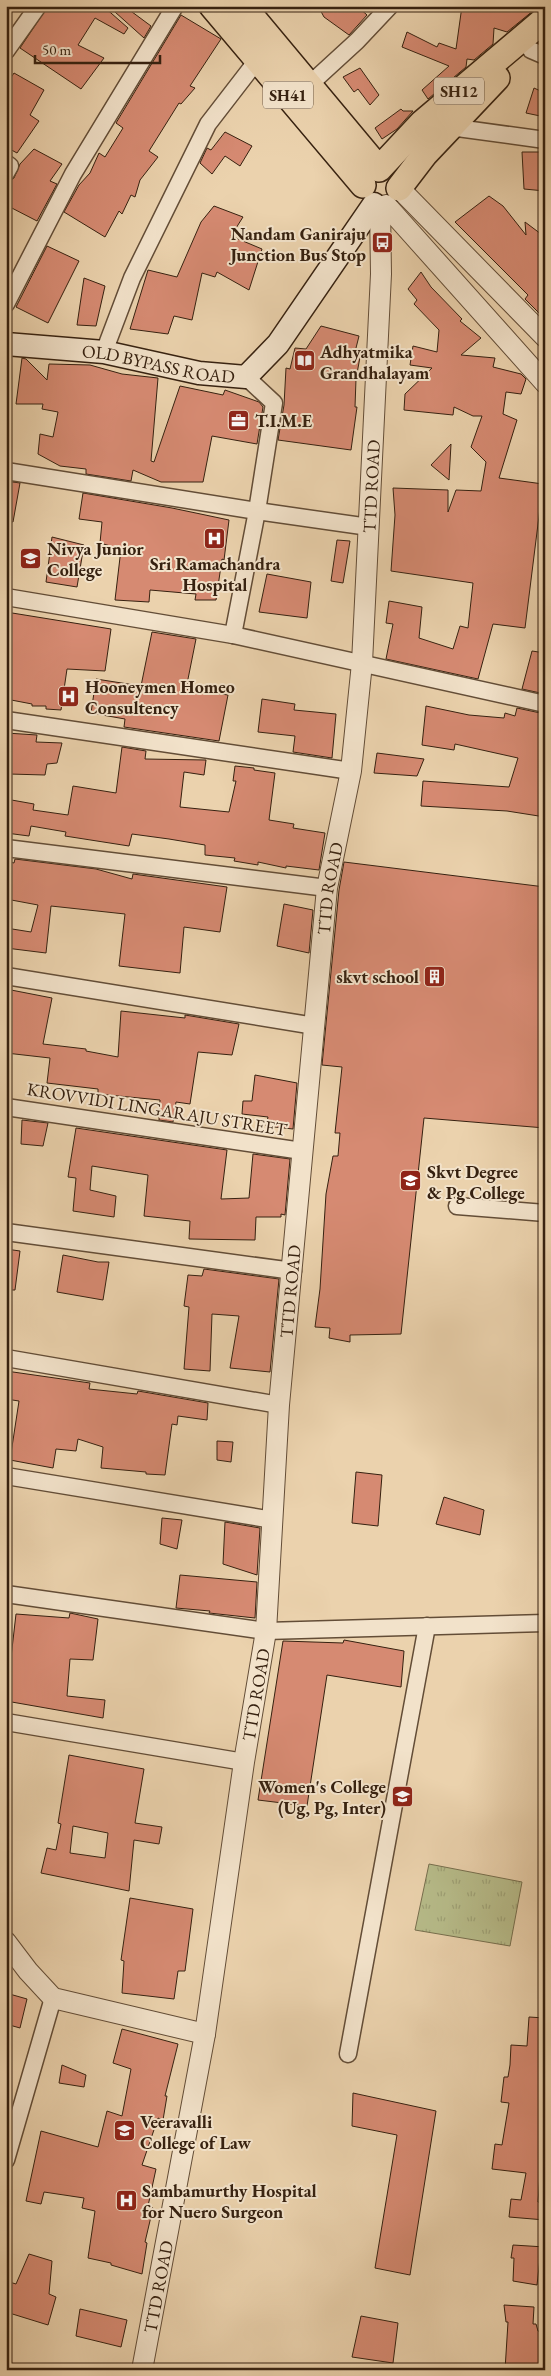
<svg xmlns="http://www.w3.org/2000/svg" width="551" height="2376" viewBox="0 0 551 2376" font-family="'EB Garamond',serif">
<defs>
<pattern id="park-tufts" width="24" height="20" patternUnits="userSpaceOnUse" patternTransform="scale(1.25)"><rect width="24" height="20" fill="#b7bc8a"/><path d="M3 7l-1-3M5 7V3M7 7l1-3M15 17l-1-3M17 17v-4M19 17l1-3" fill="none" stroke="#9ea176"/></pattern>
</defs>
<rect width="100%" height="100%" fill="#ebd2ad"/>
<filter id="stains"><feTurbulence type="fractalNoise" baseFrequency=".004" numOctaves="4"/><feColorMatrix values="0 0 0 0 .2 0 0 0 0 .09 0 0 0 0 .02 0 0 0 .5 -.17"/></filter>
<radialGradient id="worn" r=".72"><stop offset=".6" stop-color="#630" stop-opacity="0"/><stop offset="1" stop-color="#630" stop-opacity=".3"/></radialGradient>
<polygon fill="url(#park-tufts)" stroke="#766e4d" points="429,1864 522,1882 510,1946 415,1930"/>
<g fill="#d68a72" stroke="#362110" fill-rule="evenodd">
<polygon points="48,6 103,6 128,28 124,34 95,18 78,45 104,58 81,89 20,48"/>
<polygon points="120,6 124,6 151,26 144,38 115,12"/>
<polygon points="318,6 357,6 367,15 349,35 324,17"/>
<polygon points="462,6 539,6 507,32 494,28 493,44 474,60 467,59 466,67 428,99 422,90 449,66 402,47 407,32 437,47 439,43 456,49"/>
<polygon points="181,15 221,39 190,86 195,88 181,104 179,103 149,151 158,157 140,180 135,197 131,195 122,214 119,211 105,237 64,212 79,185 90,173 99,153 105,157 123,128 116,123"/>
<polygon points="360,68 379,95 370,105 358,89 354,92 343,77"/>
<polygon points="14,73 44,90 30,115 39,121 17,153 6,147 6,85"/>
<polygon points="534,88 545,93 545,117 526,113"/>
<polygon points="401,109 403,111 413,111 397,129 382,139 375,128"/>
<polygon points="225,132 252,146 240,166 225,156 212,174 200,163 207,148 211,150"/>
<polygon points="34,149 62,164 50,181 57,184 37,221 6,205 6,183 14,178 20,164"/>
<polygon points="522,152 545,152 545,191 524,189"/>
<polygon points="489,196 503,206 526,235 525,222 545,237 545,319 525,299 528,295 455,222"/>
<polygon points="214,206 243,217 231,236 262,249 249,290 217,272 215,277 202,273 192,320 174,316 168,334 130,329 148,270 177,277 201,222"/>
<polygon points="47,246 79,261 48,323 16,307"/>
<polygon points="421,272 431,287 462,319 460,321 481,338 461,355 495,358 493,367 521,374 526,379 521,394 506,392 503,414 517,420 499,478 543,484 525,628 493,624 478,679 386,659 393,624 386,623 389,601 422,607 419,638 453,649 460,626 468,628 473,583 391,571 395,515 393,488 448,490 448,512 456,490 481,491 486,462 471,447 482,416 473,416 454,407 453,415 404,410 405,394 432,368 410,365 413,346 437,352 439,330 414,304 417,300 408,289"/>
<polygon points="84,278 105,286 96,326 77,325"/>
<polygon points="321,326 359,336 354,356 360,357 356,379 355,407 357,407 351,450 278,440 284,405 286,368 290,369 295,348 306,349"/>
<polygon points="22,358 26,359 47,380 49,364 90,365 122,374 158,378 151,461 154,462 180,386 223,395 225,390 259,402 263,407 257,444 212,436 203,482 161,482 133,470 131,481 86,474 86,469 60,466 38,454 40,434 53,437 58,412 42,409 43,404 16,404"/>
<polygon points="451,444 449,480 431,465"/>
<polygon points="6,481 20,483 13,522 6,521"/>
<polygon points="83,493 172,508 229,520 224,560 222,559 216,600 195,600 196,594 150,590 149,602 115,600 121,549 100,543 102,522 79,519"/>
<polygon points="52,537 84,545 77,587 46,582"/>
<polygon points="337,540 350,541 343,583 331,581"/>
<polygon points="267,574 311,582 307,618 259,612"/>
<polygon points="6,612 111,629 105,671 67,669 61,710 46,709 46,706 32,706 32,704 6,699"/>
<polygon points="152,632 196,639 186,689 228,695 219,741 124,727 125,719 91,713 96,679 141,686"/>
<polygon points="532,651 545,653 545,694 522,689"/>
<polygon points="262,699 295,704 294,710 336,714 332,758 293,752 295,736 258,732"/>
<polygon points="426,706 469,715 504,718 505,713 515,716 517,708 545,714 545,817 507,811 421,806 423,781 509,787 518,758 455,744 454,750 422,745"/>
<polygon points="6,733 37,735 36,742 62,743 57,763 47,764 45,775 9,774 9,771 6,771"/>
<polygon points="122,747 146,751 145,759 206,760 204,775 184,772 180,807 229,812 236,781 233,781 235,766 254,768 254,770 275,773 269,820 294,824 293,828 325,833 319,870 286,866 286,868 258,862 258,865 234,861 235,858 205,855 205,845 169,839 132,834 129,846 65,836 66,832 31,826 29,836 6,833 6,799 34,804 33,810 68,815 73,786 116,793"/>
<polygon points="377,753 424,759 417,776 374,773"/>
<polygon points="15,859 96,869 132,879 133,874 227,887 220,932 184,927 180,973 119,966 125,914 51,906 46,953 6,948 6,928 31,932 38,905 6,899 6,861 14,863"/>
<polygon points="344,862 545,887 545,1128 424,1118 401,1334 350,1335 350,1342 329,1338 330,1328 315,1327 320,1289 326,1194 333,1156 338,1156 340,1133 335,1133 342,1067 322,1065 339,890"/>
<polygon points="284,904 313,910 309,953 277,946"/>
<polygon points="6,989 52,998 43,1044 86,1049 86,1051 118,1057 121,1011 185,1018 185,1015 239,1024 232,1055 198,1052 190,1104 176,1102 173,1122 159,1120 160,1100 98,1094 98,1089 47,1083 50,1058 6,1053"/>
<polygon points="255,1075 297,1083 293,1129 266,1126 268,1117 242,1114 243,1101 252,1101"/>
<polygon points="22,1120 48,1123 43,1146 21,1144"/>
<polygon points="76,1128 227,1150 221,1199 249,1198 253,1154 290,1159 285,1215 281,1214 281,1217 256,1217 255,1240 189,1239 190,1221 144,1216 148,1175 92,1166 90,1190 116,1196 114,1217 73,1211 76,1178 68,1177"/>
<polygon points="6,1249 20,1251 15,1290 6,1290"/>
<polygon points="63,1255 98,1262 109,1262 103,1300 57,1292"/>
<polygon points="204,1269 279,1279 270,1372 230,1368 239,1316 212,1314 210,1371 184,1369 189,1307 184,1306 188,1275 202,1276"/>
<polygon points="6,1371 90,1383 89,1389 137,1394 138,1391 208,1403 207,1420 178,1416 177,1425 172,1424 165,1475 146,1474 146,1472 101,1468 103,1447 78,1439 76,1451 56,1449 53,1468 10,1460 19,1401 6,1399"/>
<polygon points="217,1441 233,1442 231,1462 217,1460"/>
<polygon points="356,1472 382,1475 378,1526 352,1523"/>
<polygon points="444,1497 484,1510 480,1535 436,1524"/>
<polygon points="162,1518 182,1520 177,1549 160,1544"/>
<polygon points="225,1522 260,1528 257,1575 223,1564"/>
<polygon points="180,1575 257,1582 255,1618 209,1613 210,1611 176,1608"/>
<polygon points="70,1613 98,1619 93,1660 70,1659 67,1696 105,1700 103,1718 6,1701 16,1614 69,1618"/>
<polygon points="344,1640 404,1651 401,1687 327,1675 307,1806 258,1800 283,1641 343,1643"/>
<path d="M 69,1755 L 144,1769 L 135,1823 L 162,1827 L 159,1844 L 134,1840 L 129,1891 L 41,1873 L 47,1848 L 56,1850 L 61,1824 L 58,1823 ZM 73,1826 L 108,1833 L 105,1858 L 70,1853 Z"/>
<polygon points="130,1898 193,1909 185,1971 178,1971 174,1999 122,1993 124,1961 121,1960"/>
<polygon points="6,1993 27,1999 20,2028 6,2024"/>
<polygon points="529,2017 545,2018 545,2175 540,2174 538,2202 545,2203 545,2220 509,2217 511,2199 521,2200 526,2173 492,2169 495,2144 502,2145 509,2103 501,2102 504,2077 508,2077 510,2065 511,2045 527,2046"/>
<polygon points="122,2029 178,2044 165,2096 167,2096 163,2120 158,2118 142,2165 156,2169 148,2206 153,2208 145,2242 147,2243 142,2274 111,2265 111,2263 88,2258 95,2211 82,2208 84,2198 44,2192 41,2204 26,2201 41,2131 98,2147 107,2111 122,2116 131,2069 113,2063"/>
<polygon points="62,2065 86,2075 84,2087 59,2083"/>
<polygon points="353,2093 436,2111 410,2275 375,2268 397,2135 352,2126"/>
<polygon points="513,2245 545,2247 545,2258 540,2258 537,2285 513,2281 514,2258 511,2258"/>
<polygon points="29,2254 52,2261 49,2294 56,2297 48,2325 6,2312 6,2281 16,2284"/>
<polygon points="504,2305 534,2307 533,2324 536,2324 538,2331 542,2332 542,2352 545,2352 545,2370 505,2370 508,2322 506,2322"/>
<polygon points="80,2309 127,2320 121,2347 76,2336"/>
<polygon points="361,2316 398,2323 393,2363 352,2357"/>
</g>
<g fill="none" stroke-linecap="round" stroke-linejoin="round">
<defs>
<g id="minor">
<polyline points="531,50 545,56"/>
<polyline points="6,51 38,6"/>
<polyline points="309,85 357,41 390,6"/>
<polyline points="450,127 545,140"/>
<polyline points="6,163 10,166 6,173"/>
<polyline points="6,304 73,174 175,6"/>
<polyline points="104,352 132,278 208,124 262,54"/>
<polyline points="6,471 257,511 369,527"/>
<polyline points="6,597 233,635 545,704"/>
<polyline points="233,635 257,511 274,403 246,377"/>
<polyline points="6,720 351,771"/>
<polyline points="6,848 327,888"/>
<polyline points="6,976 315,1026"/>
<polyline points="6,1107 302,1151"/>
<polyline points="457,1206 545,1213"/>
<polyline points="6,1232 293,1271"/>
<polyline points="6,1358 279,1405"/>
<polyline points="6,1476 273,1520"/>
<polyline points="6,1594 266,1631 545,1623"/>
<polyline points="6,1722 244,1762"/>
<polyline points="348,2054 427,1626"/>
<polyline points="6,2160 53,1998"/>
</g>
<g id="tertiary">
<polyline points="399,188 545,337"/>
<polyline points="386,205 545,383"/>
<polyline points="6,1942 28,1971 53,1998 205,2034"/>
<path id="s1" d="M 142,2370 L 205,2034 L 244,1762 L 266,1631 L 279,1405 L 327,888 L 351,771 L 362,663 L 381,274 L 380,206"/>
</g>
<g id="secondary">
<path id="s2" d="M 6,344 L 104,352 L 199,373 L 246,377 L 278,344 L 374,204"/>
</g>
<g id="primary">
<polyline points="212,6 363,185"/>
<polyline points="243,6 379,169 422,123 545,19"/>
<polyline points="399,188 425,154 497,78"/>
</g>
</defs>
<use href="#minor" stroke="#634d37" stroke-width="19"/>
<use href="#tertiary" stroke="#634d37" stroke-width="22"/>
<use href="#secondary" stroke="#362110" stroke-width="25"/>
<use href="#primary" stroke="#362110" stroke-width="28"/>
<use href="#minor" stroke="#f2e2ca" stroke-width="16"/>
<use href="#tertiary" stroke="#f2e2ca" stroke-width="20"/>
<use href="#secondary" stroke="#f2e2ca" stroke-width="22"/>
<use href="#primary" stroke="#ebd2ad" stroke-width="25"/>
</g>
<defs>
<symbol id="bus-square" viewBox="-11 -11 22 22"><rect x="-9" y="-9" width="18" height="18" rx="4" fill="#8f2418" stroke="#f2e2ca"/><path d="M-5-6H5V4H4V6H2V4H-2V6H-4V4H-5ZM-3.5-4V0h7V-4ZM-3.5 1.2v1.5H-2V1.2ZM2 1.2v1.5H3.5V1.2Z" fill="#fff"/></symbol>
<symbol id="library-square" viewBox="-11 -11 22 22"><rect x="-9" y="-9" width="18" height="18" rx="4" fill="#8f2418" stroke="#f2e2ca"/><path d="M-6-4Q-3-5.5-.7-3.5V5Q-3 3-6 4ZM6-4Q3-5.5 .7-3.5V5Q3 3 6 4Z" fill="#fff"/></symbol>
<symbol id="office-square" viewBox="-11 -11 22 22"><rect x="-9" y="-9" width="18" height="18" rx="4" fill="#8f2418" stroke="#f2e2ca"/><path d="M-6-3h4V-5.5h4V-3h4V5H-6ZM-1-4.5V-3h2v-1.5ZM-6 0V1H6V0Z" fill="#fff"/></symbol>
<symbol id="hospital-square" viewBox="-11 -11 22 22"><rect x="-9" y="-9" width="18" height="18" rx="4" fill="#8f2418" stroke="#f2e2ca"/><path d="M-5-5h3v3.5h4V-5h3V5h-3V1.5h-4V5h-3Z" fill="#fff"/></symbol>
<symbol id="university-square" viewBox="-11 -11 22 22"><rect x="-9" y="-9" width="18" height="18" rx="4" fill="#8f2418" stroke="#f2e2ca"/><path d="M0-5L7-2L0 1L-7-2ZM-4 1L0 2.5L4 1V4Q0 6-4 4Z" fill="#fff"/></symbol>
<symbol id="building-square" viewBox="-11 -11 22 22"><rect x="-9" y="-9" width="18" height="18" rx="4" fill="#8f2418" stroke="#f2e2ca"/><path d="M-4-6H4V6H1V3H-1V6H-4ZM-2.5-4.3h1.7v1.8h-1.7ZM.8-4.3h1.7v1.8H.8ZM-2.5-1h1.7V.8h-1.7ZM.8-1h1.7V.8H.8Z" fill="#fff"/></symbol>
</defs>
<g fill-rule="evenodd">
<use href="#bus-square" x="370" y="230" width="25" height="25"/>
<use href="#library-square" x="292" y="348" width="25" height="25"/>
<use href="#office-square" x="226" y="408" width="25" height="25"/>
<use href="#hospital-square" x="202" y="526" width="25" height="25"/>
<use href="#university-square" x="18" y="546" width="25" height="25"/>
<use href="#hospital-square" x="56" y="684" width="25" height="25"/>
<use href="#building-square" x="422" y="964" width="25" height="25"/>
<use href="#university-square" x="398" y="1168" width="25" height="25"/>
<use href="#university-square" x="390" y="1784" width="25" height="25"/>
<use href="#university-square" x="112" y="2118" width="25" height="25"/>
<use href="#hospital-square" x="114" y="2188" width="25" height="25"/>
</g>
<g text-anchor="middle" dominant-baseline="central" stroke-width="4" stroke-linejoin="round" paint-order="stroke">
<g fill="#f2e2ca" stroke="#6e5b48" stroke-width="1">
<rect x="434" y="77.5" width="50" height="27" rx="4"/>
<rect x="263" y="81.5" width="50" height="27" rx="4"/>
</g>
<g font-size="16" font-weight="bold" fill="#362110">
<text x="459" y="91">SH12</text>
<text x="288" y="95">SH41</text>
</g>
<g font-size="18" font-weight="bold" fill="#362110" stroke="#f2e2ca" text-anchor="start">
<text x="366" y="233" text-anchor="end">Nandam Ganiraju<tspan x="366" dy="21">Junction Bus Stop</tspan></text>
<text x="320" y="351">Adhyatmika<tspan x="320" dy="21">Grandhalayam</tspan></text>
<text x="255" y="420">T.I.M.E</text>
<text x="47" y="548">Nivya Junior<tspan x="47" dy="21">College</tspan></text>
<text x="215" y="563" text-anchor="middle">Sri Ramachandra<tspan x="215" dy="21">Hospital</tspan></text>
<text x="85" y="686">Hooneymen Homeo<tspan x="85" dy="21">Consultency</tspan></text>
<text x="419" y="976" text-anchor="end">skvt school</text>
<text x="427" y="1171">Skvt Degree<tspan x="427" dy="21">&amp; Pg College</tspan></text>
<text x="386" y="1786" text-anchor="end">Women's College<tspan x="386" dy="21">(Ug, Pg, Inter)</tspan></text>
<text x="140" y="2121">Veeravalli<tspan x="140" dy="21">College of Law</tspan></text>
<text x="142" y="2190">Sambamurthy Hospital<tspan x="142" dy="21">for Nuero Surgeon</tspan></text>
</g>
<g font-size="18" fill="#362110" stroke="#f2e2ca">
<text stroke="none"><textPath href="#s2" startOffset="154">OLD BYPASS ROAD</textPath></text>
<text stroke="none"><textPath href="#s1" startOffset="1900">TTD ROAD</textPath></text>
<text stroke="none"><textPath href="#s1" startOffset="1495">TTD ROAD</textPath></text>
<text transform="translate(157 1109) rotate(9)">KROVVIDI LINGARAJU STREET</text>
<text stroke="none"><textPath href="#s1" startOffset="1090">TTD ROAD</textPath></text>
<text stroke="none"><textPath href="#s1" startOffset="685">TTD ROAD</textPath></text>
<text stroke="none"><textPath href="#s1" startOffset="85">TTD ROAD</textPath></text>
</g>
</g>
<rect width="551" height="2376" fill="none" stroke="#ebd2ad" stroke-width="25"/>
<rect x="8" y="8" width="536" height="2361" fill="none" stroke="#362110" stroke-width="2.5"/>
<rect x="12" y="12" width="526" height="2351" fill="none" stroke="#362110"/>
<path d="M35 55v8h125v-8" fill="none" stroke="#362110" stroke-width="2.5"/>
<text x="42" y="55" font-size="15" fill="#362110" stroke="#f2e2ca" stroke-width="4" paint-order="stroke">50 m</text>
<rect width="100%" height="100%" filter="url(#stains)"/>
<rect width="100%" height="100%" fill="url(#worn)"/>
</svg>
